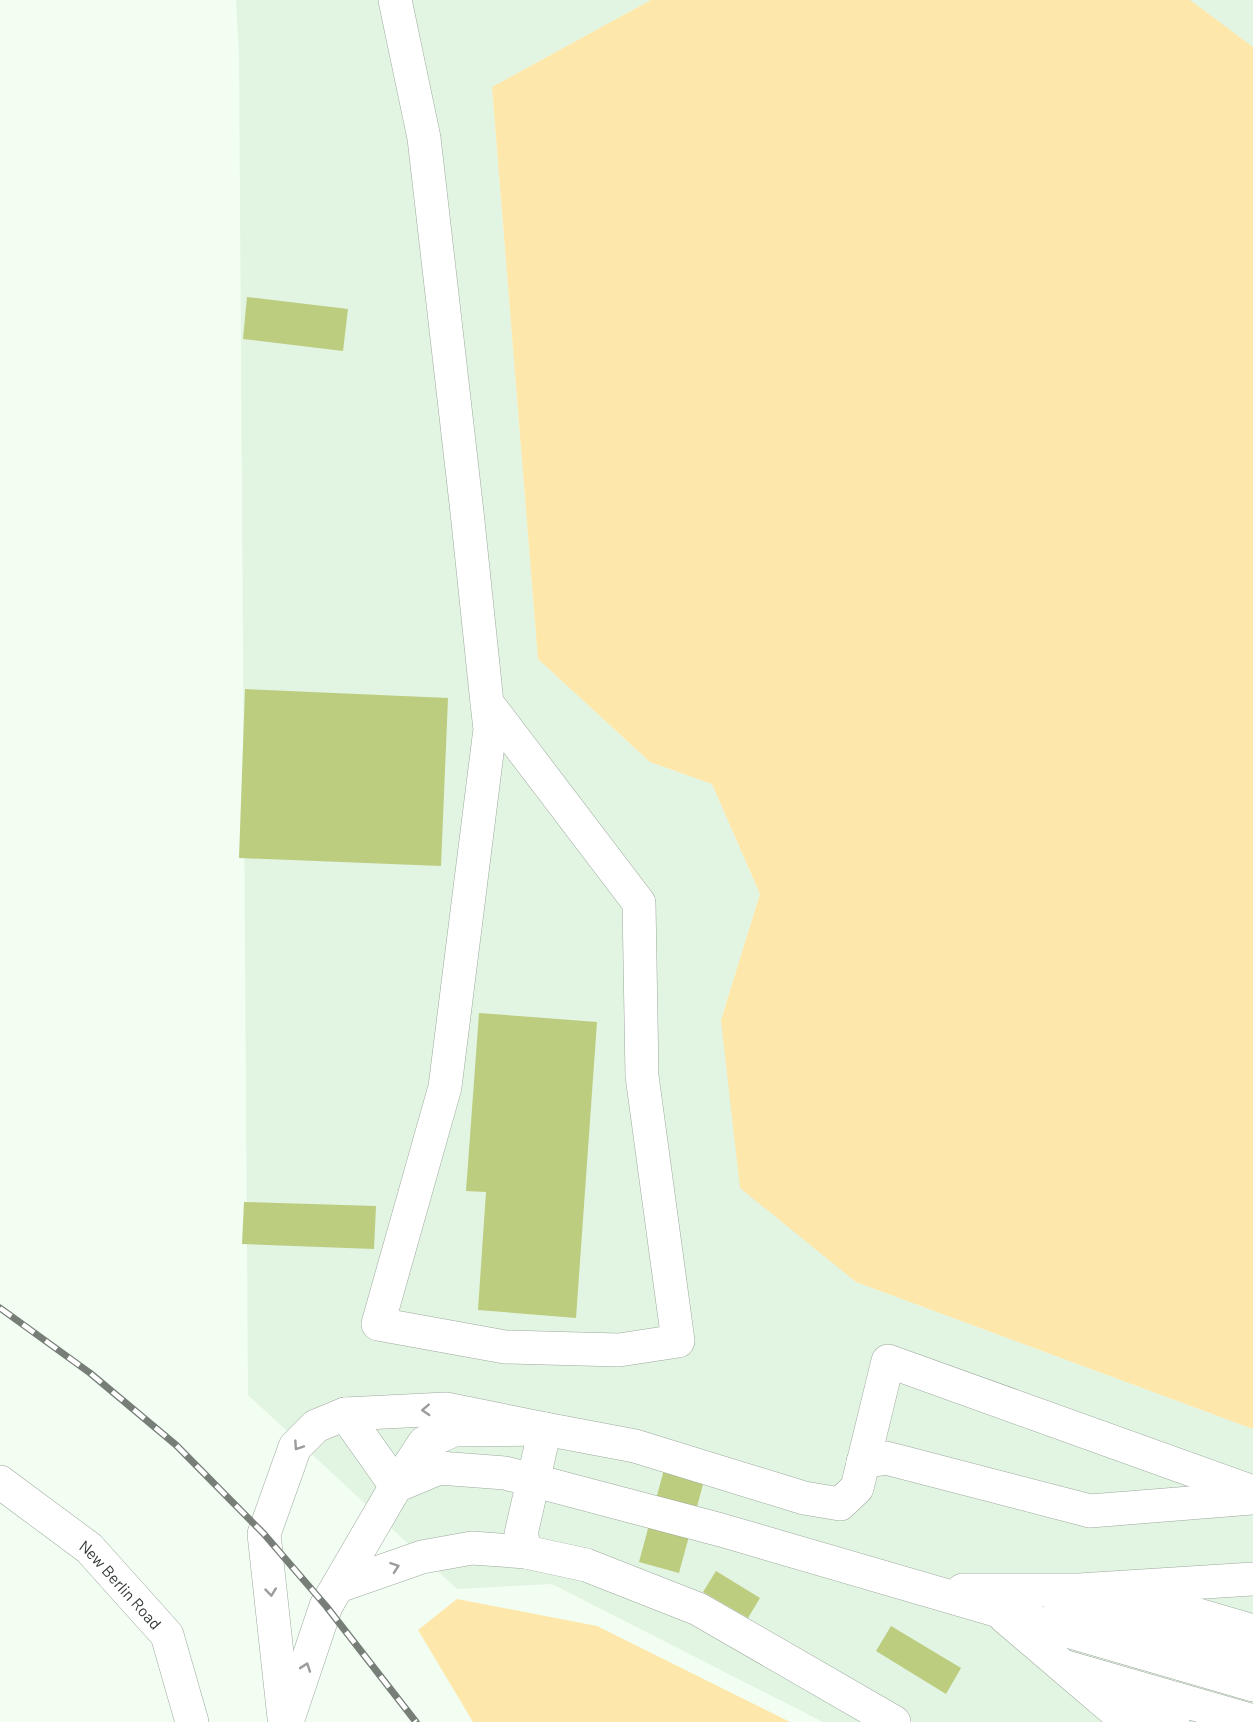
<svg xmlns="http://www.w3.org/2000/svg" width="1253" height="1722" viewBox="0 0 1253 1722" font-family="Barlow,sans-serif">
<rect width="100%" height="100%" fill="#f2fef2"/>
<g fill="#e2f4e2">
<polygon points="236,0 651,0 492,87 538,659 650,762 712,784 760,894 721,1020 856,1282 1253,1429 1253,1722 823,1722 552,1584 457,1589 248,1395 239,54"/>
<polygon points="1190,0 1253,0 1253,47"/>
</g>
<g fill="#fee7aa">
<polygon points="651,0 1190,0 1253,47 1253,1429 856,1282 740,1188 721,1020 760,894 712,784 650,762 538,659 492,87"/>
<polygon points="457,1599 597,1626 790,1722 473,1722 418,1630"/>
</g>
<g fill="#bccd7f">
<polygon points="247,297 348,309 343,351 243,339"/>
<polygon points="245,689 448,698 441,866 239,858"/>
<polygon points="479,1013 597,1022 576,1318 478,1310 486,1192 466,1191"/>
<polygon points="244,1202 376,1206 374,1249 242,1244"/>
<polygon points="665,1466 705,1477 679,1573 639,1562"/>
<polygon points="716,1571 760,1598 748,1618 703,1592"/>
<polygon points="891,1626 961,1668 946,1694 876,1651"/>
</g>
<g fill="none" stroke-linecap="round" stroke-linejoin="round">
<defs>
<g id="minor">
<polyline points="395,0 424,138 467,512 487,703 490,729 445,1087 378,1324 505,1347 619,1350 678,1341 642,1076 639,903 487,703"/>
<polyline points="345,1414 396,1486"/>
<polyline points="863,1462 886,1458 1090,1511 1253,1498"/>
<path id="s1" d="M 0,1482 L 89,1548 L 167,1635 L 192,1722"/>
<polyline points="396,1486 439,1468 505,1473 721,1530 1253,1685"/>
<polyline points="339,1586 422,1557 472,1548 526,1552 586,1565 698,1609 894,1722"/>
<polyline points="963,1590 1079,1590 1253,1579"/>
<polyline points="1130,1595 1253,1631"/>
<polyline points="1059,1599 1253,1656"/>
<polyline points="1005,1617 1128,1722"/>
<polyline points="1063,1666 1253,1721"/>
<polyline points="1109,1704 1173,1722"/>
<polyline points="284,1718 264,1534 295,1447 316,1426 345,1414 446,1409 545,1429 521,1534 526,1552"/>
<polyline points="287,1722 326,1606 396,1486 424,1443 454,1430 545,1429 635,1446 804,1498 840,1504 857,1488 888,1361 1253,1492"/>
</g>
</defs>
<use href="#minor" stroke="#9da99e" stroke-width="34"/>
<use href="#minor" stroke="#fff" stroke-width="33"/>
<defs>
<polyline id="rail" points="0,1308 90,1373 176,1445 264,1534 326,1606 416,1722"/>
</defs>
<use href="#rail" stroke="#777e78" stroke-width="7"/>
<use href="#rail" stroke="#fff" stroke-width="4.5" stroke-dasharray="14" stroke-linecap="butt"/>
</g>
<defs><path id="oneway-chevron" d="M-2-3.5L2.5 0L-2 3.5" fill="none" stroke-width="1.6" stroke-linecap="round" stroke-linejoin="round" transform="scale(1.5)"/></defs>
<g stroke="#9a9d9b">
<use href="#oneway-chevron" transform="translate(426 1410) rotate(177)"/>
<use href="#oneway-chevron" transform="translate(298 1446) rotate(124)"/>
<use href="#oneway-chevron" transform="translate(395 1567) rotate(-19)"/>
<use href="#oneway-chevron" transform="translate(271 1592) rotate(84)"/>
<use href="#oneway-chevron" transform="translate(306 1667) rotate(-71)"/>
</g>
<g text-anchor="middle" dominant-baseline="central" stroke-width="6" stroke-linejoin="round" paint-order="stroke">
<g font-size="16" fill="#363b37" stroke="#fff">
<text stroke="none"><textPath href="#s1" startOffset="159">New Berlin Road</textPath></text>
</g>
</g>
</svg>
